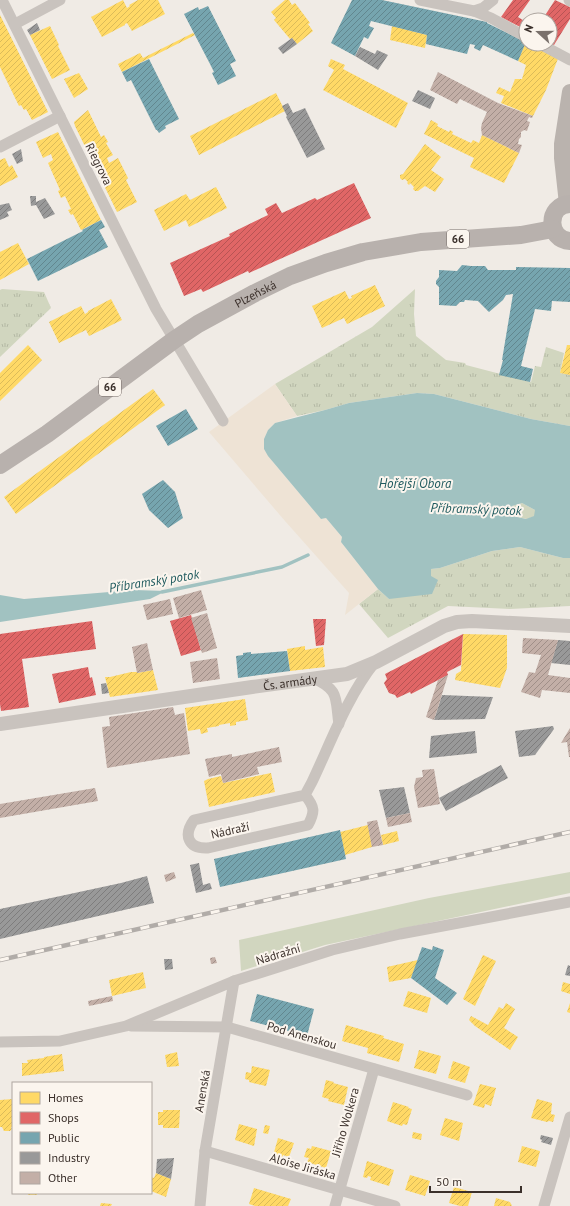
<svg xmlns="http://www.w3.org/2000/svg" width="570" height="1206" viewBox="0 0 570 1206" font-family="'PT Sans',sans-serif">
<defs>
<pattern id="park-tufts" width="24" height="20" patternUnits="userSpaceOnUse"><rect width="24" height="20" fill="#d1d6bf"/><path d="M3 7l-1-3M5 7V3M7 7l1-3M15 17l-1-3M17 17v-4M19 17l1-3" fill="none" stroke="#b4b8a4"/></pattern>
<pattern id="homes-hatch" width="6" height="6" patternUnits="userSpaceOnUse"><rect width="6" height="6" fill="#ffd966"/><path d="M-1 1l2-2M0 6l6-6M5 7l2-2" fill="none" stroke="#dbbb59"/></pattern>
<pattern id="shops-hatch" width="6" height="6" patternUnits="userSpaceOnUse"><rect width="6" height="6" fill="#e06666"/><path d="M-1 1l2-2M0 6l6-6M5 7l2-2" fill="none" stroke="#b75454"/></pattern>
<pattern id="public-hatch" width="6" height="6" patternUnits="userSpaceOnUse"><rect width="6" height="6" fill="#76a5af"/><path d="M-1 1l2-2M0 6l6-6M5 7l2-2" fill="none" stroke="#62878f"/></pattern>
<pattern id="industry-hatch" width="6" height="6" patternUnits="userSpaceOnUse"><rect width="6" height="6" fill="#999"/><path d="M-1 1l2-2M0 6l6-6M5 7l2-2" fill="none" stroke="#7e7d7d"/></pattern>
<pattern id="building-hatch" width="6" height="6" patternUnits="userSpaceOnUse"><rect width="6" height="6" fill="#c3afa7"/><path d="M-1 1l2-2M0 6l6-6M5 7l2-2" fill="none" stroke="#a08f88"/></pattern>
</defs>
<rect width="100%" height="100%" fill="#f0ebe5"/>
<g fill="#d1d6bf">
<polygon points="522,503 535,510 535,516 527,519 517,517 512,506"/>
<polygon points="570,872 570,893 325,945 241,971 239,940 429,898"/>
</g>
<g fill="url(#park-tufts)">
<polygon points="2,289 44,292 51,308 0,357 0,290"/>
<polygon points="415,289 414,314 416,336 446,360 465,363 466,365 531,382 535,366 541,367 546,347 564,353 560,373 570,375 570,426 531,419 434,394 417,393 349,403 325,410 297,416 275,384 372,327"/>
<polygon points="520,547 563,558 570,558 570,606 510,609 448,606 388,638 359,604 378,589 389,599 431,576 431,569 440,568 492,551"/>
</g>
<polygon fill="#eee3d5" points="275,384 297,416 275,423 268,430 264,439 264,449 273,462 321,519 326,518 342,537 341,542 378,589 345,615 349,593 285,521 209,432"/>
<g fill="#a1c2c1" fill-rule="evenodd">
<path d="M 417,393 L 434,394 L 531,419 L 570,426 L 570,558 L 563,558 L 520,547 L 492,551 L 440,568 L 431,569 L 431,576 L 438,580 L 432,594 L 389,599 L 378,589 L 341,542 L 342,537 L 326,518 L 321,519 L 268,456 L 264,449 L 264,439 L 268,430 L 275,423 L 325,410 L 349,403 ZM 522,503 L 535,510 L 534,516 L 526,519 L 517,517 L 512,506 Z"/>
<polygon points="134,590 166,591 150,599 0,622 0,595 24,599"/>
</g>
<g fill="url(#homes-hatch)">
<polygon points="123,0 127,8 130,6 129,5 138,0 158,0 165,14 132,31 127,23 125,24 125,25 102,37 91,17"/>
<polygon points="285,0 289,0 292,5 295,3 310,23 308,24 313,31 297,44 292,38 290,39 274,20 276,18 271,12"/>
<polygon points="0,15 48,112 32,120 26,109 24,110 21,105 19,106 0,67"/>
<polygon points="50,26 59,45 58,46 70,70 52,79 30,35"/>
<polygon points="392,26 427,35 425,48 390,40"/>
<polygon points="193,33 195,35 122,72 118,64 140,53 143,58"/>
<polygon points="525,44 531,44 559,56 546,90 533,116 501,103 504,96 496,93 499,87 510,92 515,79 522,79 526,65 518,61"/>
<polygon points="331,59 345,65 343,69 408,103 396,128 323,90 334,70 328,66"/>
<polygon points="79,73 88,89 74,98 64,79"/>
<polygon points="276,93 285,111 199,155 190,136"/>
<polygon points="88,110 101,137 104,135 108,142 106,143 113,155 107,158 109,163 118,158 128,178 126,180 137,202 117,212 75,126 74,122"/>
<polygon points="431,120 438,124 437,126 449,132 450,130 453,132 452,134 471,143 473,140 479,143 482,135 519,153 504,183 470,167 474,158 424,134"/>
<polygon points="58,132 101,220 81,230 73,214 71,215 68,210 71,209 65,196 61,198 58,191 60,190 48,163 53,160 51,154 43,158 36,142"/>
<polygon points="425,144 441,157 431,170 444,179 435,192 425,186 418,191 415,191 413,189 414,187 410,183 409,185 407,183 408,182 405,179 402,180 400,178 400,175 403,174"/>
<polygon points="5,158 9,167 12,165 18,177 0,186 0,160"/>
<polygon points="216,187 227,208 189,227 186,220 164,231 154,210 186,194 190,200"/>
<polygon points="18,243 29,264 0,280 0,252"/>
<polygon points="375,285 385,306 347,324 344,318 322,328 312,306 345,291 349,299 352,298 351,296"/>
<polygon points="111,299 122,320 89,336 86,330 59,343 49,322 81,306 85,314 88,312 88,311"/>
<polygon points="28,345 42,360 0,401 0,373"/>
<polygon points="567,345 570,345 570,375 560,373"/>
<polygon points="153,389 165,405 16,514 4,497"/>
<polygon points="463,634 507,635 507,668 500,688 455,680 456,674 461,671"/>
<polygon points="305,646 305,650 323,647 325,667 290,671 287,649"/>
<polygon points="153,670 158,690 110,697 105,677 110,677 131,672 137,672 137,673"/>
<polygon points="245,699 248,720 236,722 236,725 230,726 230,723 219,725 219,726 207,728 208,732 201,734 200,729 188,731 185,708"/>
<polygon points="271,773 275,792 209,807 204,781 208,779 221,776 223,783"/>
<polygon points="368,825 372,847 345,855 340,832"/>
<polygon points="397,831 399,841 383,845 381,835"/>
<polygon points="483,955 496,961 475,1006 463,999"/>
<polygon points="418,960 411,978 389,982 387,967"/>
<polygon points="143,972 146,988 112,996 109,980"/>
<polygon points="563,982 570,984 570,994 561,991"/>
<polygon points="408,991 431,998 427,1013 403,1006"/>
<polygon points="506,1003 515,1009 504,1028 518,1037 510,1050 475,1026 469,1020 471,1016 488,1025 499,1007 503,1009"/>
<polygon points="570,1003 570,1013 567,1012"/>
<polygon points="346,1025 384,1036 383,1038 404,1044 399,1062 367,1053 368,1048 342,1041"/>
<polygon points="419,1050 441,1056 436,1074 414,1068"/>
<polygon points="177,1052 179,1066 167,1067 165,1055"/>
<polygon points="62,1054 64,1071 22,1076 22,1063 28,1063 27,1060 44,1058 44,1057"/>
<polygon points="453,1061 470,1067 465,1083 448,1078"/>
<polygon points="252,1066 270,1070 266,1086 249,1082 249,1080 245,1079 246,1072 251,1073"/>
<polygon points="326,1080 334,1082 333,1083 348,1087 344,1105 328,1101 329,1099 322,1097"/>
<polygon points="480,1084 496,1088 491,1106 485,1104 484,1108 473,1105"/>
<polygon points="13,1099 13,1127 11,1127 12,1129 10,1131 4,1131 2,1127 0,1127 0,1100"/>
<polygon points="537,1099 552,1103 551,1114 555,1115 553,1122 549,1121 547,1122 531,1118"/>
<polygon points="393,1102 409,1107 408,1108 412,1109 407,1125 403,1124 402,1126 387,1121"/>
<polygon points="163,1110 180,1110 179,1128 163,1128 163,1125 158,1125 158,1112 163,1112"/>
<polygon points="445,1118 463,1123 459,1141 440,1135"/>
<polygon points="239,1124 257,1129 254,1146 235,1140"/>
<polygon points="265,1125 270,1126 268,1134 263,1133"/>
<polygon points="413,1132 422,1134 421,1140 412,1138"/>
<polygon points="278,1138 294,1143 289,1157 283,1155 282,1159 273,1156"/>
<polygon points="312,1146 331,1151 326,1168 307,1162 309,1158 304,1157 307,1148 311,1149"/>
<polygon points="522,1146 540,1151 536,1167 518,1162"/>
<polygon points="367,1161 394,1170 389,1186 370,1180 371,1177 368,1176 367,1178 363,1177"/>
<polygon points="156,1173 171,1179 166,1197 151,1191 151,1177 154,1178"/>
<polygon points="410,1175 430,1181 425,1196 405,1190"/>
<polygon points="454,1187 472,1192 468,1206 460,1206 449,1203"/>
<polygon points="254,1188 291,1199 288,1206 255,1206 249,1204"/>
<rect x="28" y="1193" width="9" height="2"/>
<polygon points="496,1198 510,1202 512,1206 494,1206"/>
<polygon points="101,1203 112,1204 111,1206 100,1206"/>
</g>
<g fill="url(#shops-hatch)">
<polygon points="513,0 530,0 518,17 526,22 526,30 501,17"/>
<polygon points="555,0 570,7 570,19 554,45 550,43 550,20 542,20"/>
<polygon points="354,183 371,218 249,273 248,271 203,292 201,289 184,296 170,263 230,236 229,234 268,215 265,209 276,203 282,213 315,198 317,200"/>
<polygon points="191,615 201,650 181,656 170,621"/>
<polygon points="313,619 326,619 324,645 316,646"/>
<polygon points="92,621 96,649 22,659 29,707 1,711 0,704 0,634"/>
<polygon points="463,634 461,665 447,672 448,675 411,694 410,692 397,698 395,695 389,693 384,683 387,679 385,674"/>
<polygon points="88,667 90,678 92,677 96,695 59,703 52,674"/>
</g>
<g fill="url(#public-hatch)">
<polygon points="352,0 382,0 487,22 487,23 526,42 518,61 483,45 480,51 474,48 475,45 470,44 467,54 426,44 427,35 371,21 369,26 374,28 368,39 364,37 355,56 331,43"/>
<polygon points="208,6 236,61 230,64 236,76 218,85 212,73 214,72 210,64 184,14 198,7 199,10"/>
<polygon points="149,59 179,119 165,126 166,128 159,133 157,130 156,130 131,80 127,82 122,72"/>
<polygon points="101,220 105,227 99,230 108,247 38,281 27,259 83,231 82,230"/>
<polygon points="462,265 471,266 485,266 488,270 516,270 516,267 570,268 570,302 552,301 551,311 535,309 521,366 533,369 530,382 499,375 503,360 502,360 513,294 506,295 503,300 489,312 478,301 465,300 464,302 460,302 456,306 439,305 439,287 436,284 436,281 439,277 439,270 457,271"/>
<polygon points="186,409 198,429 168,446 156,426"/>
<polygon points="163,480 175,492 183,518 168,528 149,510 142,494"/>
<polygon points="287,651 290,671 238,678 236,656 243,655 243,653 251,652 251,654"/>
<polygon points="340,830 346,859 220,887 214,859"/>
<polygon points="433,946 444,950 435,978 457,993 447,1005 411,978 422,947 432,950"/>
<polygon points="257,994 314,1009 307,1036 250,1021"/>
</g>
<g fill="url(#industry-hatch)">
<polygon points="37,23 40,30 30,35 27,30"/>
<polygon points="292,38 297,44 283,54 278,48"/>
<polygon points="360,47 375,54 377,50 388,55 378,70 355,56"/>
<polygon points="418,90 435,98 430,109 412,101"/>
<polygon points="288,103 293,113 305,108 325,149 307,158 286,117 287,116 282,106"/>
<polygon points="21,149 23,161 17,164 12,154"/>
<polygon points="30,196 36,196 36,202 45,198 55,214 44,219 36,205 31,206"/>
<polygon points="9,203 12,210 7,212 9,216 0,220 0,205"/>
<polygon points="558,640 570,641 570,665 551,663"/>
<polygon points="106,683 109,693 102,694 101,684"/>
<polygon points="442,695 493,697 485,719 434,720"/>
<polygon points="553,726 554,729 535,755 519,757 515,731"/>
<polygon points="475,731 477,753 429,758 431,736"/>
<polygon points="501,765 508,778 446,811 439,798"/>
<polygon points="404,787 410,813 386,818 379,790"/>
<polygon points="199,863 203,885 210,883 212,889 196,893 190,865"/>
<polygon points="147,876 154,903 0,939 0,909 121,883"/>
<polygon points="164,959 172,959 173,969 165,970"/>
<polygon points="568,965 570,966 570,976 565,975"/>
<polygon points="541,1135 553,1138 551,1145 541,1142 542,1140 540,1139"/>
<polygon points="174,1158 171,1179 156,1173 157,1159"/>
</g>
<g fill="none" stroke-linecap="round" stroke-linejoin="round">
<polyline stroke="#a1c2c1" stroke-width="3.5" points="162,592 282,567 308,555"/>
</g>
<g fill="url(#building-hatch)">
<polygon points="438,72 498,103 533,116 532,118 529,117 527,121 530,122 527,131 524,130 521,132 521,137 519,139 518,144 522,145 519,153 482,135 481,128 482,123 487,112 460,99 457,104 430,90"/>
<polygon points="201,590 207,610 179,618 173,598"/>
<polygon points="170,599 173,614 147,620 143,605"/>
<polygon points="207,613 217,648 202,653 191,618"/>
<polygon points="523,638 558,640 548,675 570,678 570,693 542,690 540,698 521,692 529,672 535,673 541,655 522,653"/>
<polygon points="147,643 153,670 137,673 132,647"/>
<polygon points="217,658 220,679 193,683 190,662"/>
<polygon points="448,675 434,720 426,717 438,680"/>
<polygon points="173,707 175,715 184,713 190,754 107,768 102,727 110,726 109,717"/>
<polygon points="570,728 570,757 569,757 567,742 561,743"/>
<polygon points="279,747 282,762 257,767 259,774 223,783 221,774 209,777 205,759 232,754 232,757"/>
<polygon points="434,769 440,804 418,808 414,787 416,778 423,777 422,770"/>
<polygon points="95,788 98,801 0,818 0,804"/>
<polygon points="410,813 412,822 388,827 386,818"/>
<polygon points="377,820 383,845 372,847 367,822"/>
<polygon points="174,872 176,878 166,882 164,875"/>
<polygon points="215,957 217,963 211,964 210,958"/>
<polygon points="112,996 113,1001 89,1006 88,1001"/>
</g>
<g fill="none" stroke-linecap="round" stroke-linejoin="round">
<g stroke="#c9c3be" stroke-width="11">
<polyline points="2,0 156,309 223,421"/>
<polyline points="420,0 474,11 483,8 493,0"/>
<polyline points="569,0 570,1"/>
<polyline points="474,11 491,18 526,37"/>
<polyline points="15,24 60,0"/>
<polyline points="540,44 570,60"/>
<polyline points="0,147 60,116"/>
<path d="M 313,678 C 340,690 335,698 339,724"/>
<path d="M 305,795 C 315,807 315,812 308,825 L 208,848 C 188,849 183,835 194,820 L 305,795 L 312,782 C 331,742 347,697 375,662"/>
<polyline points="131,1026 227,1027 467,1095"/>
<polyline points="0,1042 60,1041 126,1026 234,981 332,950 400,934 570,902"/>
<polyline points="205,1151 395,1206"/>
<polyline points="200,1206 205,1151 234,981"/>
<polyline points="335,1206 374,1069"/>
<polyline points="544,1206 570,1117"/>
</g>
<path stroke="#c9c3be" stroke-width="14" id="s1" d="M 0,724 L 252,687 L 347,674 L 376,662 L 444,626 L 457,622 L 472,621 L 570,626"/>
<polyline stroke="#bab3ae" stroke-width="16" points="567,204 562,158 562,144 570,92"/>
<g stroke="#b8b1ad" stroke-width="18">
<path d="M 570,204 C 546,205 547,240 570,241"/>
<path id="s2" d="M 0,465 L 47,434 L 174,340 L 198,324 L 255,293 L 290,276 L 326,263 L 363,252 L 421,242 L 521,235 L 553,229"/>
</g>
<defs>
<polyline id="rail" points="0,960 570,832"/>
</defs>
<use href="#rail" stroke="#b1aca8" stroke-width="4.5"/>
<use href="#rail" stroke="#fbf5ee" stroke-width="3" stroke-dasharray="9" stroke-linecap="butt"/>
</g>
<g text-anchor="middle" dominant-baseline="central" stroke-width="4" stroke-linejoin="round" paint-order="stroke">
<g fill="#fbf5ee" stroke="#756b66" stroke-width="1">
<rect x="447" y="230" width="22" height="18" rx="3"/>
<rect x="99" y="378" width="22" height="18" rx="3"/>
</g>
<g font-size="11" font-weight="bold" fill="#3b302b">
<text x="458" y="239">66</text>
<text x="110" y="387">66</text>
</g>
<g font-size="12" fill="#3b302b" stroke="#fbf5ee">
<text transform="translate(99 164) rotate(64)">Riegrova</text>
<text stroke="none"><textPath href="#s2" startOffset="308">Plzeňská</textPath></text>
<text stroke="none"><textPath href="#s1" startOffset="293">Čs. armády</textPath></text>
<text transform="translate(230 830) rotate(-13)">Nádraží</text>
<text transform="translate(278 954) rotate(-17)">Nádražní</text>
<text transform="translate(302 1035) rotate(16)">Pod Anenskou</text>
<text transform="translate(202 1091) rotate(-80)">Anenská</text>
<text transform="translate(345 1122) rotate(-74)">Jiřího Wolkera</text>
<text transform="translate(303 1166) rotate(16)">Aloise Jiráska</text>
</g>
<g font-size="13" font-style="italic" fill="#1f5a5e" stroke="#fbf5ee">
<text x="415" y="483">Hořejší Obora</text>
<text transform="translate(476 509) rotate(2)">Příbramský potok</text>
<text transform="translate(154 581) rotate(-9)">Příbramský potok</text>
</g>
</g>
<rect x="12" y="1082" width="140" height="112" fill="#fbf5ee" stroke="#aea6a0"/>
<rect x="20" y="1092" width="20" height="12" fill="#ffd966" stroke="#aea6a0"/>
<text x="48" y="1102" font-size="12" fill="#3b302b">Homes</text>
<rect x="20" y="1112" width="20" height="12" fill="#e06666" stroke="#aea6a0"/>
<text x="48" y="1122" font-size="12" fill="#3b302b">Shops</text>
<rect x="20" y="1132" width="20" height="12" fill="#76a5af" stroke="#aea6a0"/>
<text x="48" y="1142" font-size="12" fill="#3b302b">Public</text>
<rect x="20" y="1152" width="20" height="12" fill="#999999" stroke="#aea6a0"/>
<text x="48" y="1162" font-size="12" fill="#3b302b">Industry</text>
<rect x="20" y="1172" width="20" height="12" fill="#c3afa7" stroke="#aea6a0"/>
<text x="48" y="1182" font-size="12" fill="#3b302b">Other</text>
<g transform="translate(538 32) rotate(291)"><circle r="19" fill="#fbf5ee" stroke="#aea6a0"/>
<path d="M0-3L7 15L0 10L-7 15Z" fill="#7a716c"/>
<text y="-6" font-size="11" font-weight="bold" text-anchor="middle" fill="#3b302b">N</text>
</g>
<path d="M430 1186v6h91v-6" fill="none" stroke="#3b302b" stroke-width="2"/>
<text x="436" y="1186" font-size="12" fill="#3b302b" stroke="#fbf5ee" stroke-width="3" paint-order="stroke">50 m</text>
</svg>
